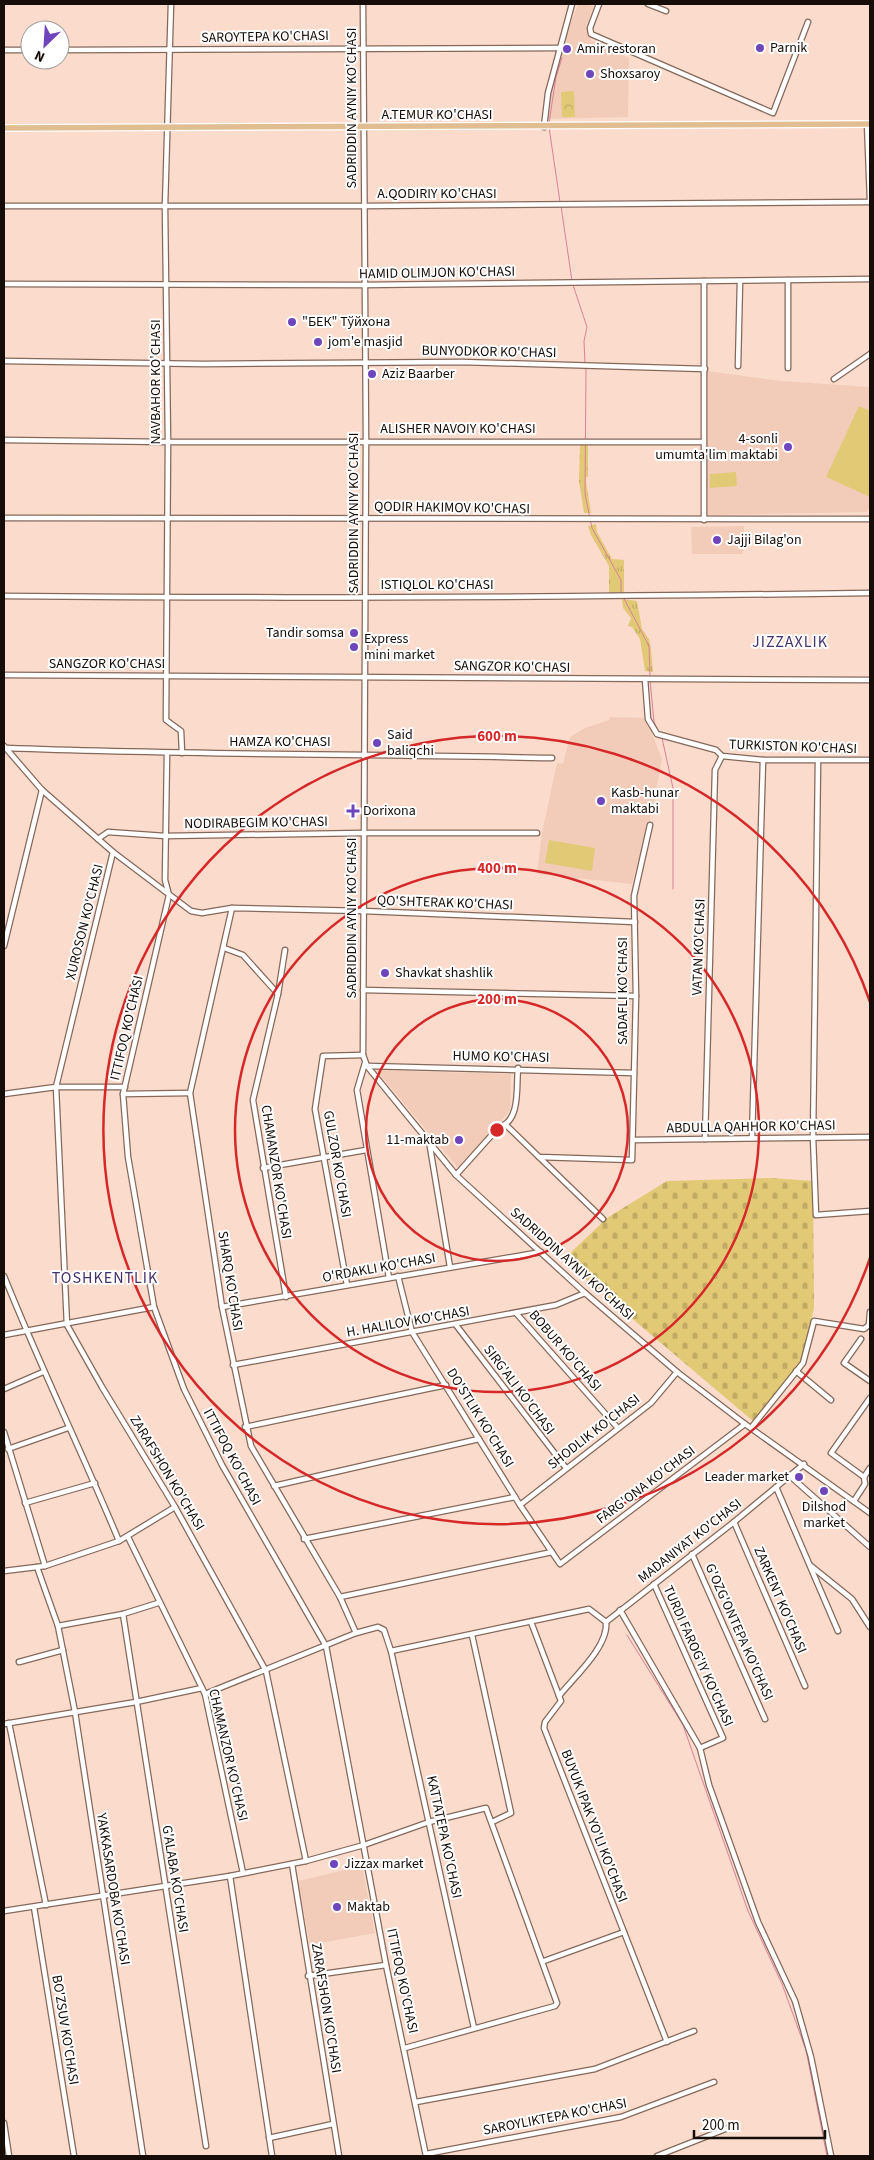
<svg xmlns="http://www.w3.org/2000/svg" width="874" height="2160" viewBox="0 0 874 2160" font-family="'Source Sans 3',sans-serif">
<defs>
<pattern id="grass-tufts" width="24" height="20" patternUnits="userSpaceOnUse" patternTransform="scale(1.25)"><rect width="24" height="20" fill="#e2c975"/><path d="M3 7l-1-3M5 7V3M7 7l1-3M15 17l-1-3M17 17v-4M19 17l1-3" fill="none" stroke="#c1ab64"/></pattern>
<pattern id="forest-crowns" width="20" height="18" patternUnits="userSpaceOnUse" patternTransform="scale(1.25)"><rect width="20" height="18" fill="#e2c975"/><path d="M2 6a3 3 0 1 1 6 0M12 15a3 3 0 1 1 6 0" fill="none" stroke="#c1ab64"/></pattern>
<pattern id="cemetery-stones" width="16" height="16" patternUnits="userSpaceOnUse" patternTransform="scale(1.25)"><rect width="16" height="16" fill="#e2c975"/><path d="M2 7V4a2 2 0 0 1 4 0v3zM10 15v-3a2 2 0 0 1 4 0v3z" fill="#c1ab64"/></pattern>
</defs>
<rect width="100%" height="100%" fill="#fadbcc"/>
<g fill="#f2ccb9">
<polygon points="578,4 594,6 586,27 591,40 629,58 628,117 549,119 551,95 563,44"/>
<polygon points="707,371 781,381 870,387 870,506 867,512 705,515"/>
<polygon points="744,526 743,554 692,554 691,527"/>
<polygon points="610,717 646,718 662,759 652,812 632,884 537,874 542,833 557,763 563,764 570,737 585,728 609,720"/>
<polygon points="376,1070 511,1074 510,1111 458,1168"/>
<polygon points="362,1866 375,1933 310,1945 298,1881"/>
</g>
<g fill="url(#grass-tufts)">
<polygon points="580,445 588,445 588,477 586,477 586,482 591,513 584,513 579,481"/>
<polygon points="596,524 597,532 612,559 624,560 624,593 609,594 609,566 591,535 588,526"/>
<polygon points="622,599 637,601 642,629 649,639 651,649 653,672 645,671 640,639 632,627 628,626 631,618 623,608"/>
</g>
<polygon fill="url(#forest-crowns)" points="574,91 575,117 562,117 561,92"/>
<polygon fill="url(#cemetery-stones)" points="771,1178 813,1181 814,1308 801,1363 753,1421 563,1260 607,1218 667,1181"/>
<g fill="#e2c975">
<polygon points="859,406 870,411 870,497 826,477"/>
<polygon points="736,472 737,486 710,488 710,474"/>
<polygon points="549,840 595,848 592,871 545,863"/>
</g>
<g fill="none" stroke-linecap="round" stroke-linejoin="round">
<g stroke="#dc809a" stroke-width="1">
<polyline points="549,123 556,77 562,58"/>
<polyline points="549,127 560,202"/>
<polyline points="561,206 572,281"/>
<polyline points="573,285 587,327 584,341 585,364"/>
<polyline points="586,368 585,494 592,528 621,580 621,593 649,646 650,676"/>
<polyline points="650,680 654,722 659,732"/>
<polyline points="662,738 673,788 673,889"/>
<polyline points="627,1635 683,1725 748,1911 782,1984 806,2050 827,2156"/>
</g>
<defs>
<g id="minor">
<polyline points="171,4 165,206 168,442 166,720 181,731 182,753"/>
<polyline points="363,4 366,440 363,1055 367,1066 456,1175 585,1293 677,1372 745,1424 870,1513"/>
<polyline points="599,4 590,28 591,34 773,113 808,22"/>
<polyline points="648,4 666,11"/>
<polyline points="4,50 30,50"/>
<polyline points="60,50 560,48"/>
<polyline points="867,124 870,200"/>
<polyline points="544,127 548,93 572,4"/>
<polyline points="4,206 364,206 870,202"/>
<polyline points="788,280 788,368"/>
<polyline points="4,284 364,285 870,279"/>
<polyline points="4,361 204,364 462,362 705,369"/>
<polyline points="738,366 740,281"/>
<polyline points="834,379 870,354"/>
<polyline points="4,440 168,442 703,442"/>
<polyline points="4,518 870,519"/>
<polyline points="704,520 704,281"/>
<path d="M 4,596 C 293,599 581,597 870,593"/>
<polyline points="4,675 870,680"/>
<polyline points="645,679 648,719 657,734 716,750 722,756 763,760 870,760"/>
<polyline points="4,746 42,790 113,852 56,1087 67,1325 102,1387 175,1507 266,1671 306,1861"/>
<path d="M 7,748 C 189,755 370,754 552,758"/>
<polyline points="167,754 165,880 169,895 123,1094 128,1157 154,1307 184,1389 222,1465 326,1646 386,1965 426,2156"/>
<polyline points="818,761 813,1137 816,1215 870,1211"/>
<polyline points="98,839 108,832 165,836 363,833 537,833"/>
<polyline points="113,852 191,911 202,913 232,908 363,911 635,922"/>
<polyline points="232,908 190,1093 222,1307 251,1446 340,1597 356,1633"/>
<polyline points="4,946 42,790"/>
<polyline points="224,948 243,955 278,994 253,1100 286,1297"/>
<polyline points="363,990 636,996"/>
<polyline points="278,994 285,950"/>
<polyline points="365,1063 357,1090 389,1278"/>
<polyline points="368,1066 634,1073"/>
<polyline points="4,1094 56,1087 125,1087"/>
<polyline points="123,1094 190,1093"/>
<polyline points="506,1125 539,1157 632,1160 636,996 634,896 650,825"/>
<polyline points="752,1138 763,760"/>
<polyline points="705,1139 715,770 722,756"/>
<polyline points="633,1140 870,1137"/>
<polyline points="429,1141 450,1267"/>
<polyline points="539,1157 603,1219"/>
<polyline points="263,1168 366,1150"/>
<path d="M 456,1175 L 499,1127 C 521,1121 516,1087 518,1068"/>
<path d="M 4,1276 C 40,1366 82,1452 119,1541"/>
<polyline points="398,1276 412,1332 520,1505 560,1564 745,1424"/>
<polyline points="347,1285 315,1109 323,1056 363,1055"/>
<polyline points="222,1307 541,1252"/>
<polyline points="516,1313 617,1427"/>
<polyline points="456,1325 566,1468"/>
<polyline points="4,1335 154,1307"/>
<polyline points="861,1339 844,1363 870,1381"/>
<polyline points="233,1365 556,1305 585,1293"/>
<polyline points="796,1371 831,1400"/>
<polyline points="4,1389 43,1372"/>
<polyline points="245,1427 446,1385"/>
<polyline points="751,1428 803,1363 814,1321 864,1329 869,1325 870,1312"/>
<polyline points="4,1432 45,1566"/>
<polyline points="8,1449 68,1428"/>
<polyline points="790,1476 870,1547"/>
<polyline points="864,1477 870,1468"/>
<polyline points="274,1486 479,1439"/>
<polyline points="776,1487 838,1631"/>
<polyline points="854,1501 865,1484 864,1477 831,1453 870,1398"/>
<polyline points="25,1503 95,1483"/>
<polyline points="520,1505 651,1403 677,1372"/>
<polyline points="734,1522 805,1686"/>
<polyline points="128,1537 205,1694 243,1873"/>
<polyline points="304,1539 515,1497"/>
<polyline points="692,1554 765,1719"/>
<polyline points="811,1566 852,1599 870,1627"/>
<polyline points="37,1567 58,1626"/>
<polyline points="4,1571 45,1566 119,1541 175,1507"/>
<polyline points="340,1597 552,1552"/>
<polyline points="620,1610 700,1748 723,1738 654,1584"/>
<polyline points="123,1614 206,2146"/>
<polyline points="531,1622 561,1701 545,1722 544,1728 667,2042"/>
<polyline points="472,1635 511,1813 492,1822"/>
<polyline points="391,1651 474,2028"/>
<polyline points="19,1662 63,1650"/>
<polyline points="205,1694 356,1633 378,1627 384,1630 391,1651 589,1609 606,1622 734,1522 804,1464"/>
<path d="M 559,1696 C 574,1677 609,1646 606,1622"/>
<polyline points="9,1723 46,1905"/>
<polyline points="4,1724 136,1702 202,1688"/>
<polyline points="700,1748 709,1785 758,1922 795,2001 811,2057 831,2156"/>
<polyline points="292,1864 339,2156"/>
<polyline points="230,1876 272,2156"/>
<polyline points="34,1907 74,2156"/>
<polyline points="4,1911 230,1876 306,1861 364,1845 429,1822 486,1808 557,2003 555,2006 405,2048"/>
<polyline points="544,1961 624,1932"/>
<polyline points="308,1976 386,1965"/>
<polyline points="416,2102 595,2069 694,2031"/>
<polyline points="4,2123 9,2156"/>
<polyline points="269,2138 333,2124"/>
<polyline points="426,2154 621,2117 714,2082"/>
<polyline points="143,2156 75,1712 58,1626 123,1614 158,1603"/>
<polyline points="657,2156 733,2126"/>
</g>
<polyline id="major" points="4,128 870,124"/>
</defs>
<use href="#minor" stroke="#84695b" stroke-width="7"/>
<use href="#major" stroke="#fff" stroke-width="8"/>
<use href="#minor" stroke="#fff" stroke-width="4.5"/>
<use href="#major" stroke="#e1be91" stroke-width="5.5"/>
</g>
<g fill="none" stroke="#d62828" stroke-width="2.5">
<circle cx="497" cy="1130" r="131"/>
<circle cx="497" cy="1130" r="262"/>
<path d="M870 1258A394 394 0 1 1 870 1002"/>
</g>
<g fill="#6e45bd" stroke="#fff" stroke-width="2">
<circle cx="760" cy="48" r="5"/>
<circle cx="567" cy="49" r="5"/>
<circle cx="590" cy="74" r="5"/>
<circle cx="292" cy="322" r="5"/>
<circle cx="318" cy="342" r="5"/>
<circle cx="372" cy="374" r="5"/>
<circle cx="788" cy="447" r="5"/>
<circle cx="717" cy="540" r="5"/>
<circle cx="354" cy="633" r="5"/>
<circle cx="354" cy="647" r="5"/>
<circle cx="377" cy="743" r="5"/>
<circle cx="601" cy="801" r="5"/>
<path d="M350.5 803.5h5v5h5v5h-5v5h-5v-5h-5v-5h5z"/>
<circle cx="385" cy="973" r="5"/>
<circle cx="459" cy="1140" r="5"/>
<circle cx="799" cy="1477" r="5"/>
<circle cx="824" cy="1491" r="5"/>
<circle cx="334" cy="1864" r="5"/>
<circle cx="337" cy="1907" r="5"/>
</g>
<g text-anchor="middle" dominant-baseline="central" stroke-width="4" stroke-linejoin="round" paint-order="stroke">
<g font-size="14" fill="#170d08" stroke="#fff">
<text transform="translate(265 37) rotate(-1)">SAROYTEPA KO'CHASI</text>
<text transform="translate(352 108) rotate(-90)">SADRIDDIN AYNIY KO'CHASI</text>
<text x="437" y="115">A.TEMUR KO'CHASI</text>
<text x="437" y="194">A.QODIRIY KO'CHASI</text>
<text transform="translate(437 273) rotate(-1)">HAMID OLIMJON KO'CHASI</text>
<text transform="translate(489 352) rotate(1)">BUNYODKOR KO'CHASI</text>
<text transform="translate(156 382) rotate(-90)">NAVBAHOR KO'CHASI</text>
<text x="458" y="429">ALISHER NAVOIY KO'CHASI</text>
<text transform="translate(452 508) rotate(1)">QODIR HAKIMOV KO'CHASI</text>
<text transform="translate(354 513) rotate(-90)">SADRIDDIN AYNIY KO'CHASI</text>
<text x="437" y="585">ISTIQLOL KO'CHASI</text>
<text x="107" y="664">SANGZOR KO'CHASI</text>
<text transform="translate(512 667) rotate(1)">SANGZOR KO'CHASI</text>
<text x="280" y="742">HAMZA KO'CHASI</text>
<text transform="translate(793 747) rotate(2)">TURKISTON KO'CHASI</text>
<text transform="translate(256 823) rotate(-1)">NODIRABEGIM KO'CHASI</text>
<text transform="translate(445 903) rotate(2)">QO'SHTERAK KO'CHASI</text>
<text transform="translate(352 918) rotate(-90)">SADRIDDIN AYNIY KO'CHASI</text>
<text transform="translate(85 922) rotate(-76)">XUROSON KO'CHASI</text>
<text transform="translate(699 947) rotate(-88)">VATAN KO'CHASI</text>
<text transform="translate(623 991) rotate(-90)">SADAFLI KO'CHASI</text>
<text transform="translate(127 1028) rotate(-77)">ITTIFOQ KO'CHASI</text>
<text transform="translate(501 1057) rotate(1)">HUMO KO'CHASI</text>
<text transform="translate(751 1127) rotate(-1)">ABDULLA QAHHOR KO'CHASI</text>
<text transform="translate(337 1164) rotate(80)">GULZOR KO'CHASI</text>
<text transform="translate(276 1172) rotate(81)">CHAMANZOR KO'CHASI</text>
<text transform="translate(572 1264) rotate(42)">SADRIDDIN AYNIY KO'CHASI</text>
<text transform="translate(379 1268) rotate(-10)">O'RDAKLI KO'CHASI</text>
<text transform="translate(230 1281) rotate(81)">SHARQ KO'CHASI</text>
<text transform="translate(408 1322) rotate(-10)">H. HALILOV KO'CHASI</text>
<text transform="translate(565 1351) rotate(49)">BOBUR KO'CHASI</text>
<text transform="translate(519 1390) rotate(53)">SIRG'ALI KO'CHASI</text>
<text transform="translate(480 1418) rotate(58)">DO'STLIK KO'CHASI</text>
<text transform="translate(594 1432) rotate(-38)">SHODLIK KO'CHASI</text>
<text transform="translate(232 1457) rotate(62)">ITTIFOQ KO'CHASI</text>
<text transform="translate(167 1473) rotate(59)">ZARAFSHON KO'CHASI</text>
<text transform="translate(646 1485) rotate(-37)">FARG'ONA KO'CHASI</text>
<text transform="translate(690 1541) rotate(-38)">MADANIYAT KO'CHASI</text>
<text transform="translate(780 1600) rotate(67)">ZARKENT KO'CHASI</text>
<text transform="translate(739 1632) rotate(66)">G'OZG'ONTEPA KO'CHASI</text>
<text transform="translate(698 1656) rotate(66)">TURDI FAROG'IY KO'CHASI</text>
<text transform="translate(228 1755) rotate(77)">CHAMANZOR KO'CHASI</text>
<text transform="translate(594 1826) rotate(69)">BUYUK IPAK YO'LI KO'CHASI</text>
<text transform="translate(444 1837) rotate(78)">KATTATEPA KO'CHASI</text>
<text transform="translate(175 1879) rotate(81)">G'ALABA KO'CHASI</text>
<text transform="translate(113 1889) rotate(81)">YAKKASARDOBA KO'CHASI</text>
<text transform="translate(402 1981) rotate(78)">ITTIFOQ KO'CHASI</text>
<text transform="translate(326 2008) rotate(81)">ZARAFSHON KO'CHASI</text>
<text transform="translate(65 2030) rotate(81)">BO'ZSUV KO'CHASI</text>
<text transform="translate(555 2117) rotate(-11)">SAROYLIKTEPA KO'CHASI</text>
</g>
<g font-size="14" fill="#170d08" stroke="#fff" text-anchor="start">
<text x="770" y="48">Parnik</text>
<text x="577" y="49">Amir restoran</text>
<text x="600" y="74">Shoxsaroy</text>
<text x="302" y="322">"БЕК" Тўйхона</text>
<text x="328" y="342">jom'e masjid</text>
<text x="382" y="374">Aziz Baarber</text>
<text x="778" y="439" text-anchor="end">4-sonli<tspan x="778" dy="16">umumta'lim maktabi</tspan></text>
<text x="727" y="540">Jajji Bilag'on</text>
<text x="344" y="633" text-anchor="end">Tandir somsa</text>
<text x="364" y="639">Express<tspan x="364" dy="16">mini market</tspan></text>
<text x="387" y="735">Said<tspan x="387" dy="16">baliqchi</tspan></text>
<text x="611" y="793">Kasb-hunar<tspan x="611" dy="16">maktabi</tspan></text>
<text x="363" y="811">Dorixona</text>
<text x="395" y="973">Shavkat shashlik</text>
<text x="449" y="1140" text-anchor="end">11-maktab</text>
<text x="789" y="1477" text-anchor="end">Leader market</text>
<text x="824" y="1507" text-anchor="middle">Dilshod<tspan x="824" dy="16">market</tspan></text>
<text x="344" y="1864">Jizzax market</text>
<text x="347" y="1907">Maktab</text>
</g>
<g font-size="16" letter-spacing="1" fill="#43316c" stroke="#fff">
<text x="790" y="642">JIZZAXLIK</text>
<text x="105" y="1278">TOSHKENTLIK</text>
</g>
</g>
<circle cx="497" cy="1130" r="8" fill="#d62828" stroke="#fff" stroke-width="2.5"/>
<g font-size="15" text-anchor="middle" font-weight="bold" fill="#d62828" stroke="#fff" stroke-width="4" stroke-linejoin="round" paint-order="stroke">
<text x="497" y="741">600 m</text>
<text x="497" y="873">400 m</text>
<text x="497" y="1004">200 m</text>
</g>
<rect width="874" height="2160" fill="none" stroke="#170d08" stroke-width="10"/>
<g transform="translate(45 45) rotate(205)"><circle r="24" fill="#ffffff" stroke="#a29e9c"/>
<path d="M0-4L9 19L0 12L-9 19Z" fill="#6e45bd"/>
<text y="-8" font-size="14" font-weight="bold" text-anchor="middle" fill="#170d08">N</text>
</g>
<path d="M694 2130v8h131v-8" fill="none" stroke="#170d08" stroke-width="2.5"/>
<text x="702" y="2130" font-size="15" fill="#170d08" stroke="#ffffff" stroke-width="4" paint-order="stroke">200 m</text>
</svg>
